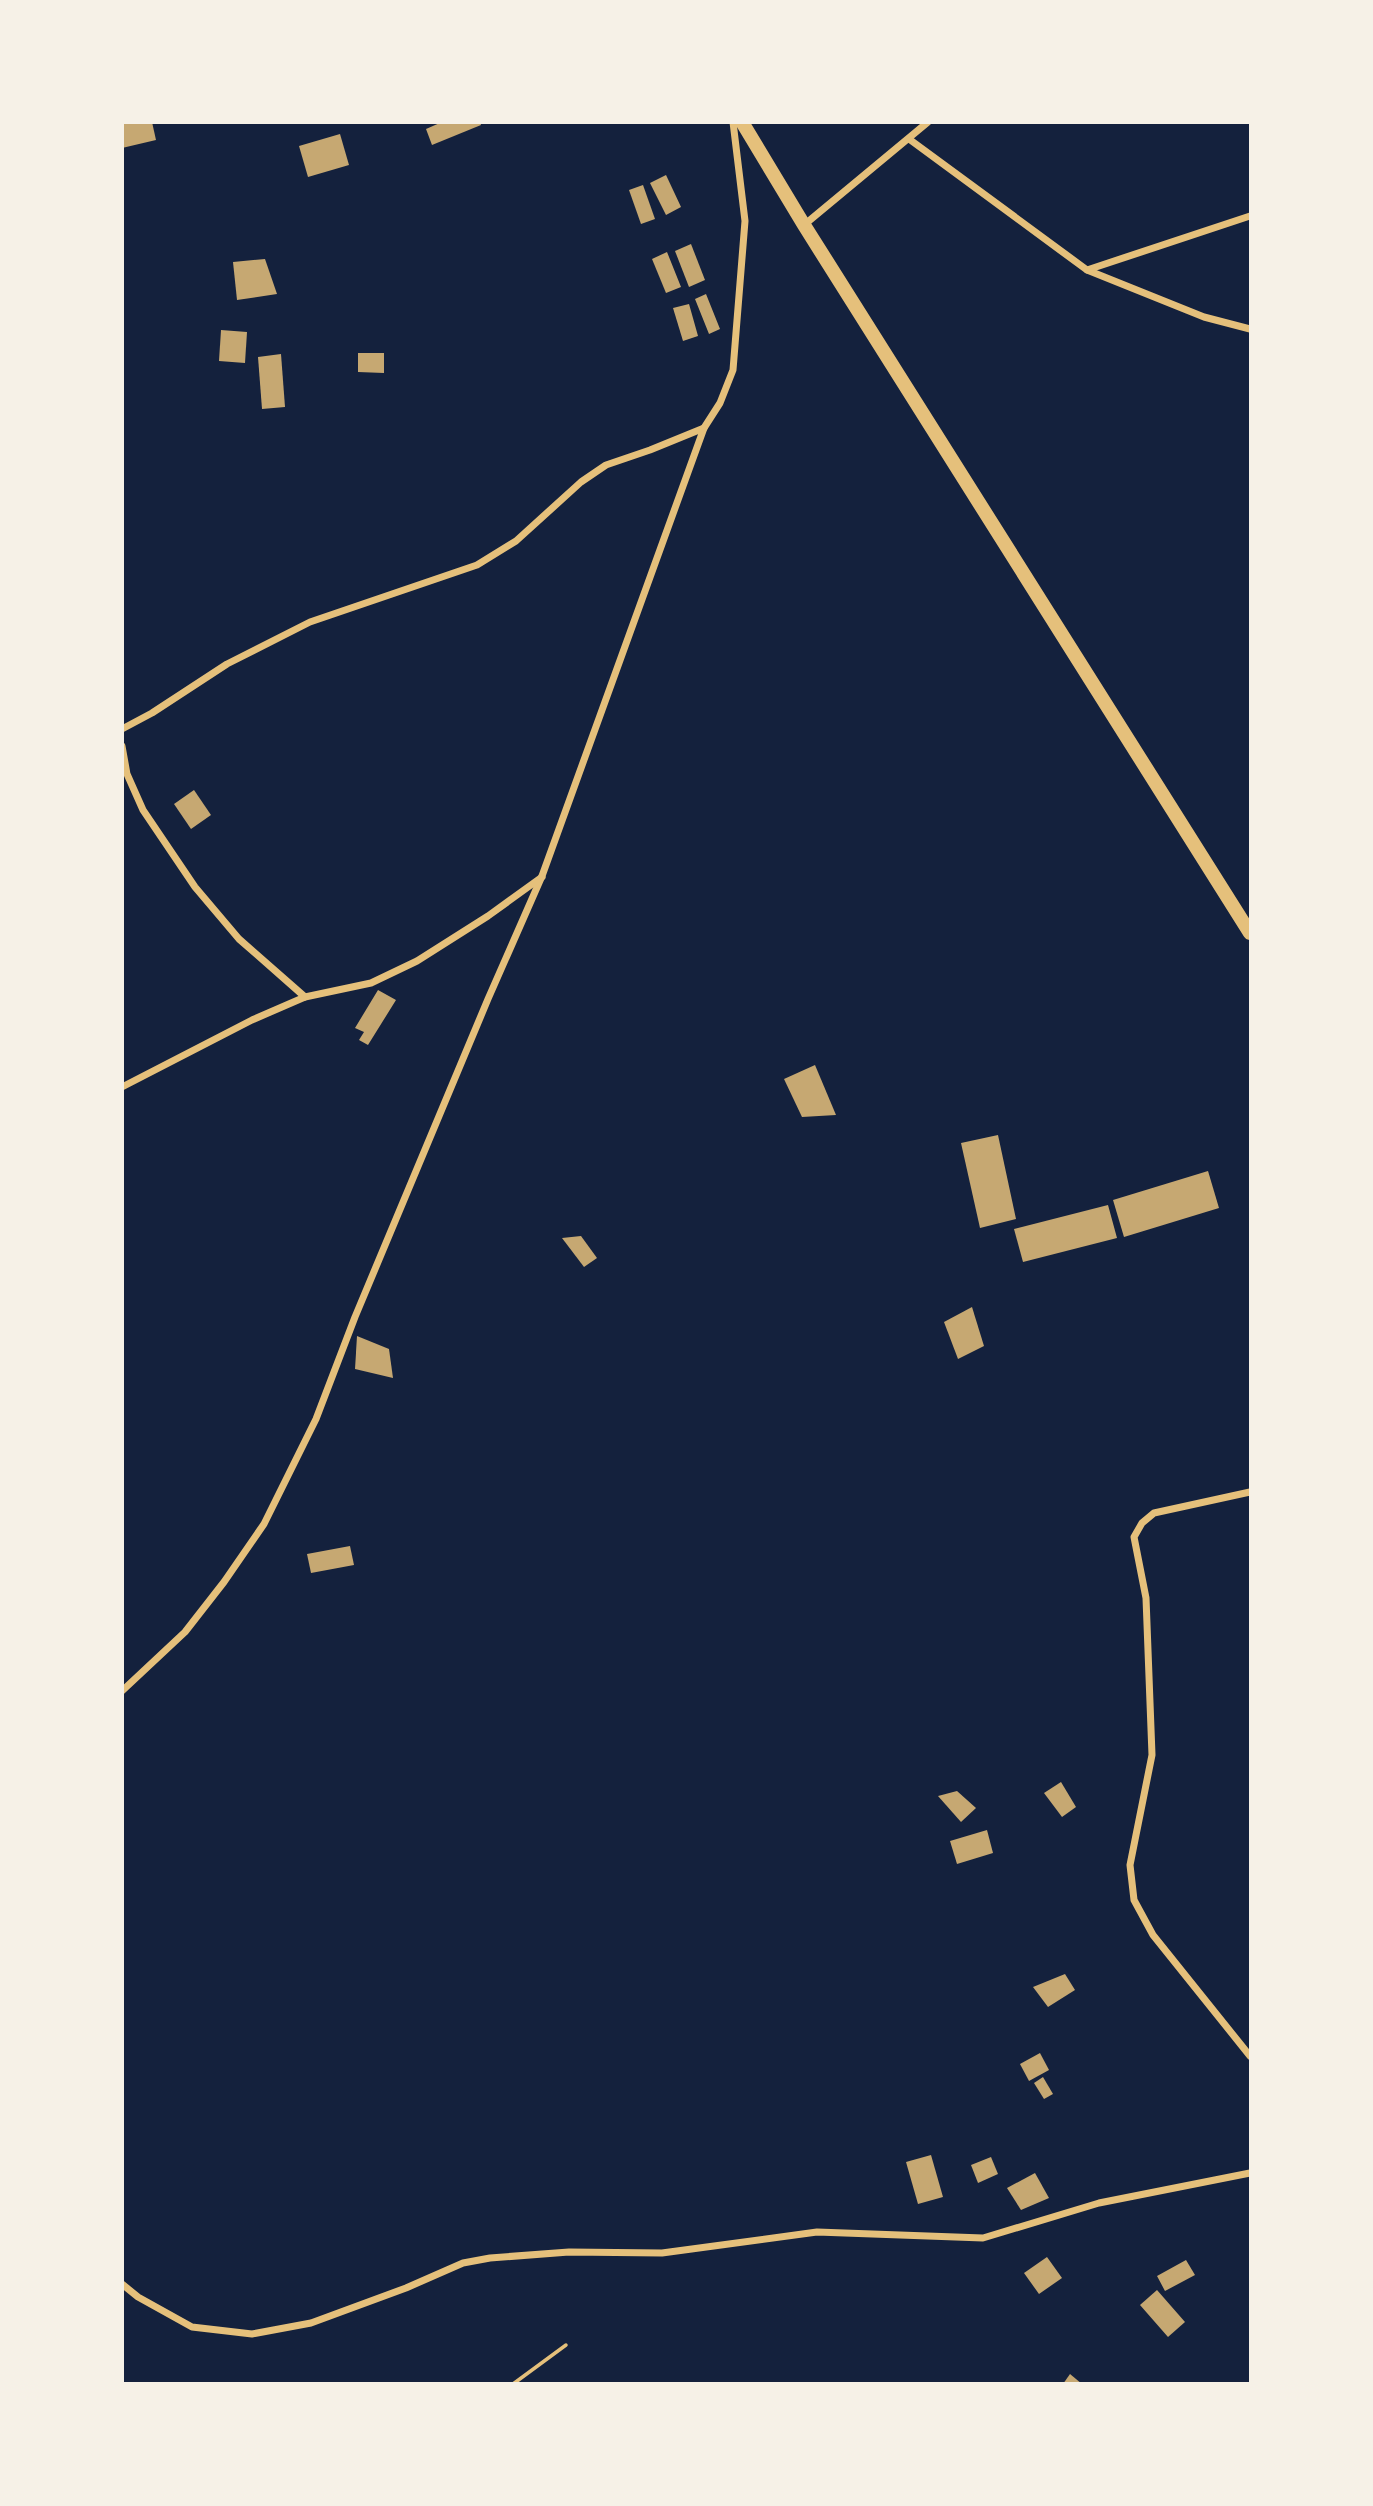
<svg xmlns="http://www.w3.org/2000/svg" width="1373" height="2506" viewBox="0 0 1373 2506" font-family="Roboto,sans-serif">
<rect width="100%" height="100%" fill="#14213d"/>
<g fill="#c6a872">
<polygon points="122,122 152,122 156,140 122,148"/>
<polygon points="442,122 480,122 481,125 432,145 426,129"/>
<polygon points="340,134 349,165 308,177 299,146"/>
<polygon points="666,175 681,207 666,215 650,183"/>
<polygon points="643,185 655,219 641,224 629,190"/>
<polygon points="691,244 705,280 689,287 675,251"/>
<polygon points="667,252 681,287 666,293 652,259"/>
<polygon points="265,259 277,294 237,300 233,262"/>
<polygon points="706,294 720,329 709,334 695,299"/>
<polygon points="689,304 698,336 683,341 673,308"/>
<polygon points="221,330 247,332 245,363 219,361"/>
<polygon points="358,353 384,353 384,373 358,372"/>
<polygon points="281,354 285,407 262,409 258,357"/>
<polygon points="194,790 211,815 191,829 174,804"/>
<polygon points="378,990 396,1000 368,1045 359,1040 364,1032 355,1028"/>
<polygon points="815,1065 836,1115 802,1117 784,1079"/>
<polygon points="998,1135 1016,1219 980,1228 961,1143"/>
<polygon points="1208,1171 1219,1208 1124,1237 1113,1200"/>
<polygon points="1108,1205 1117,1238 1023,1262 1014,1229"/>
<polygon points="581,1236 597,1258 584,1267 562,1238"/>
<polygon points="972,1307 984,1346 958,1359 944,1322"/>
<polygon points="357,1336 389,1349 393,1378 355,1369"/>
<polygon points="350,1546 354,1565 311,1573 307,1554"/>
<polygon points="1061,1782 1076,1807 1062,1817 1044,1793"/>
<polygon points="957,1791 976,1808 961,1822 938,1796"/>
<polygon points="987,1830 993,1853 957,1864 950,1841"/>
<polygon points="1065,1974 1075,1990 1048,2007 1033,1987"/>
<polygon points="1040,2053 1049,2070 1029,2081 1020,2064"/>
<polygon points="1043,2077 1053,2094 1044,2099 1034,2083"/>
<polygon points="931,2155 943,2197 918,2204 906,2162"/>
<polygon points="991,2157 998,2174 978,2183 971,2165"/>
<polygon points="1035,2173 1049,2198 1021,2210 1007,2188"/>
<polygon points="1047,2257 1062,2278 1039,2294 1024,2273"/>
<polygon points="1186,2260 1195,2275 1165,2291 1157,2276"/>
<polygon points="1157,2290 1185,2322 1168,2337 1140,2305"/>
<polygon points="1070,2374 1082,2384 1063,2384"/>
</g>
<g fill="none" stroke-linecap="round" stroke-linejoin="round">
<polyline stroke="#e5c07b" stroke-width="3.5" points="513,2384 566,2345"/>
<g stroke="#e5c07b" stroke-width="7">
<polyline points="909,139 1087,270 1204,317 1250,329"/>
<polyline points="804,225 928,122"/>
<polyline points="1087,270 1250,216"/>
<polyline points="122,729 152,713 227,664 310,622 477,565 516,541 581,482 606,465 650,450 704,428 720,403 733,370 745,221 733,122"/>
<polyline points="122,746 127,774 143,810 195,887 239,939 305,997"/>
<polyline points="122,1087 252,1020 305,997 371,983 417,961 488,916 542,877"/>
<polyline points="1250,1492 1154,1513 1142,1523 1134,1537 1146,1598 1152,1755 1130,1865 1134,1900 1153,1935 1250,2056"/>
<polyline points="122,1691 185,1632 224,1582 264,1524 316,1419 355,1317 488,999 542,876 704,428"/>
<polyline points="122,2284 138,2297 192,2327 252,2334 311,2323 406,2288 463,2263 490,2258 569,2252 662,2253 817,2232 983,2238 1099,2203 1250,2173"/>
</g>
<polyline stroke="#e5c07b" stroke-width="14" points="742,122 804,225 1250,933"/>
</g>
<rect width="1373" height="2506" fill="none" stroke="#f6f1e7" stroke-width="248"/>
</svg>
